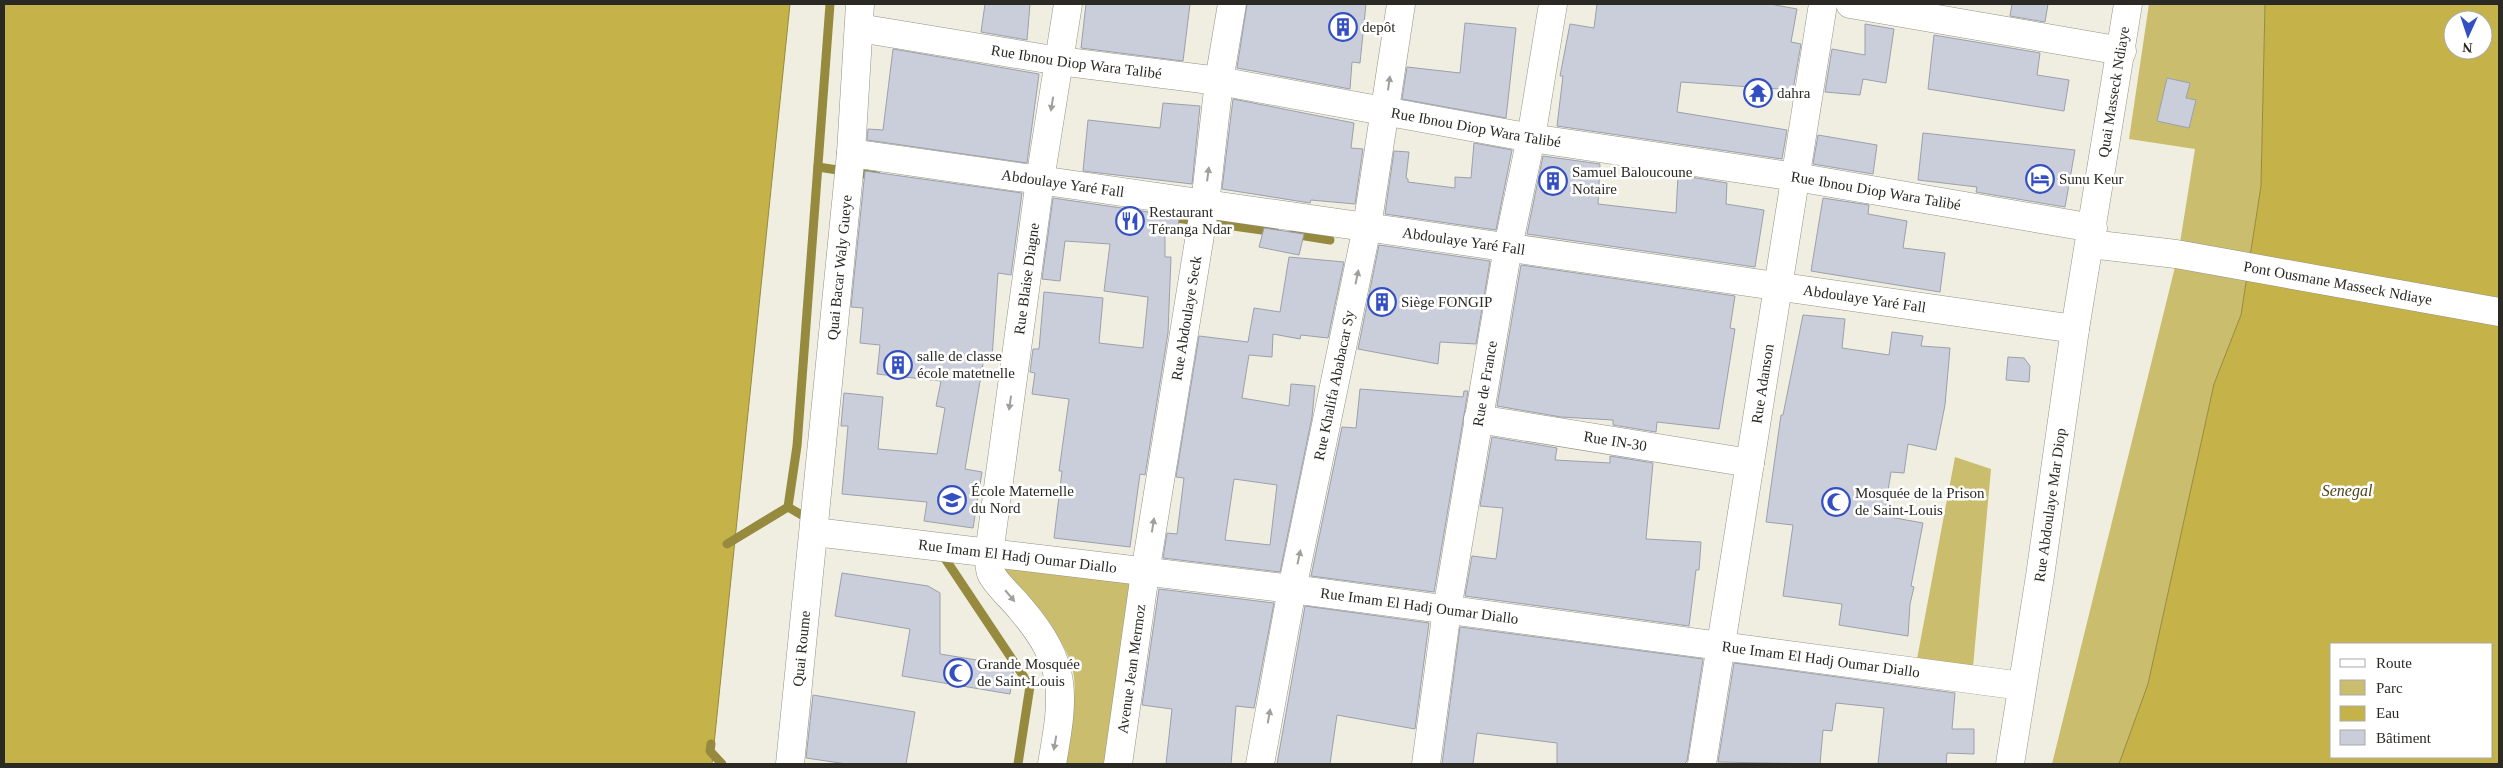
<svg xmlns="http://www.w3.org/2000/svg" width="2503" height="768" viewBox="0 0 2503 768" font-family="'Times New Roman',serif">
<rect width="100%" height="100%" fill="#f0eee0"/>
<g fill="#cbbd6e">
<polygon points="2149,4 2265,4 2261,186 2241,315 2214,384 2148,684 2119,764 2052,764 2178,255 2195,149 2129,139"/>
<polygon points="1955,457 1991,469 1973,667 1917,659"/>
<path d="M 994,561 L 1136,580 L 1108,764 L 1062,764 C 1067,737 1077,704 1074,677 C 1070,637 1020,591 994,561 Z"/>
</g>
<g fill="#c5b349" stroke="#968a3e" fill-rule="evenodd">
<polygon points="4,4 790,4 712,764 4,764"/>
<path d="M 2265,4 L 2499,4 L 2499,764 L 2119,764 L 2148,684 L 2214,384 L 2241,315 L 2261,186 ZM 2453,20 L 2483,20 L 2483,50 L 2453,50 ZM 2332,644 L 2492,644 L 2492,757 L 2332,757 Z"/>
</g>
<g fill="none" stroke-linecap="round" stroke-linejoin="round">
<g stroke="#968a3e" stroke-width="9">
<polyline points="818,167 877,176"/>
<polyline points="1169,217 1275,232"/>
<polyline points="1293,234 1330,240"/>
<polyline points="788,507 810,520"/>
<polyline points="727,544 788,507 797,446 830,4"/>
<polyline points="942,554 1030,686 1018,764"/>
<polyline points="711,744 710,751 722,764"/>
</g>
</g>
<g fill="#c9ceda" stroke="#9ba0ac" fill-rule="evenodd">
<polygon points="985,4 1030,4 1027,40 981,32"/>
<polygon points="1086,4 1190,4 1183,61 1081,48"/>
<polygon points="1247,4 1366,4 1360,63 1352,62 1350,89 1237,68"/>
<polygon points="1597,4 1770,4 1797,9 1791,42 1801,44 1793,90 1681,82 1677,112 1787,130 1782,159 1557,126 1563,76 1560,76 1570,24 1594,28"/>
<polygon points="2012,4 2048,4 2045,22 2010,16"/>
<polygon points="1465,23 1516,28 1506,118 1402,99 1407,67 1460,73"/>
<polygon points="1865,24 1894,29 1886,83 1863,79 1860,95 1825,92 1832,49 1865,55"/>
<polygon points="1934,35 2040,53 2037,75 2069,80 2064,111 1928,89"/>
<polygon points="893,49 1039,74 1027,163 867,140 868,129 883,130"/>
<polygon points="2167,78 2190,83 2186,98 2196,100 2189,128 2157,121"/>
<polygon points="1233,99 1354,123 1351,148 1363,149 1355,204 1311,200 1310,203 1222,189"/>
<polygon points="1163,103 1200,106 1192,184 1083,171 1088,120 1160,128"/>
<polygon points="1923,133 2075,150 2065,207 1976,192 1977,187 1918,180"/>
<polygon points="1818,135 1877,145 1873,174 1813,164"/>
<polygon points="1474,143 1512,150 1496,230 1385,214 1394,151 1409,152 1406,178 1408,179 1408,182 1455,188 1455,177 1471,178"/>
<polygon points="1543,156 1600,164 1598,204 1676,213 1678,175 1727,183 1726,204 1764,210 1755,267 1527,234"/>
<polygon points="865,171 1022,193 1011,275 998,273 992,358 984,358 965,469 982,472 973,528 924,521 927,502 842,494 848,426 841,426 844,393 883,397 878,449 937,454 945,408 936,406 941,381 877,374 880,345 860,343 863,308 851,307"/>
<polygon points="1053,198 1183,217 1179,217 1178,236 1165,235 1165,257 1171,257 1168,333 1145,475 1140,474 1130,547 1054,538 1062,471 1059,471 1069,399 1032,394 1035,373 1030,372 1033,349 1039,349 1044,292 1103,298 1099,343 1143,348 1148,297 1104,291 1110,244 1065,241 1060,281 1042,279"/>
<polygon points="1823,198 1869,205 1868,214 1907,221 1903,248 1945,253 1940,292 1811,271"/>
<polygon points="1264,228 1304,234 1299,255 1259,247"/>
<polygon points="1379,245 1490,261 1476,344 1440,342 1438,364 1358,349"/>
<path d="M 1289,257 L 1344,262 L 1328,338 L 1301,335 L 1300,339 L 1273,334 L 1272,357 L 1249,355 L 1242,398 L 1289,406 L 1291,384 L 1315,386 L 1312,417 L 1280,572 L 1163,558 L 1167,533 L 1177,534 L 1184,478 L 1176,477 L 1199,336 L 1248,342 L 1254,308 L 1280,312 ZM 1234,479 L 1277,485 L 1270,545 L 1225,540 Z"/>
<polygon points="1521,265 1735,296 1730,328 1735,329 1719,429 1657,422 1656,432 1613,425 1613,420 1561,417 1497,406"/>
<polygon points="1803,315 1845,319 1842,348 1889,355 1892,332 1923,336 1921,346 1950,348 1945,405 1936,450 1908,444 1904,473 1891,472 1884,516 1923,523 1911,586 1914,587 1910,604 1908,636 1839,625 1842,604 1783,596 1793,525 1766,522 1781,415 1783,415"/>
<polygon points="2008,357 2024,358 2030,366 2029,382 2006,380"/>
<polygon points="1360,389 1463,397 1464,391 1468,391 1434,592 1311,576 1342,427 1356,428"/>
<polygon points="1492,437 1557,448 1555,460 1610,463 1610,456 1653,463 1646,539 1701,542 1699,570 1696,570 1689,626 1465,596 1472,556 1496,559 1503,508 1480,506"/>
<polygon points="842,573 928,586 940,593 940,654 1014,666 1010,694 902,676 910,629 835,616"/>
<polygon points="1159,589 1274,603 1254,708 1236,706 1231,764 1166,764 1172,709 1142,705"/>
<polygon points="1305,606 1429,623 1415,729 1337,715 1330,764 1277,764"/>
<polygon points="1460,627 1703,659 1687,761 1684,764 1557,764 1557,743 1477,733 1473,764 1442,764"/>
<polygon points="1734,663 1955,693 1952,729 1974,729 1974,754 1947,753 1946,764 1878,764 1884,708 1836,703 1832,731 1823,730 1820,764 1718,762"/>
<polygon points="813,695 915,712 906,764 847,764 806,758"/>
</g>
<g fill="none" stroke-linecap="round" stroke-linejoin="round">
<defs>
<g id="minor">
<polyline points="1850,4 2122,51"/>
<path id="s1" d="M 859,28 L 1059,61 L 1219,81 L 1531,138 L 1796,177 L 2093,228"/>
<path id="s2" d="M 851,153 L 2075,329"/>
<path id="s3" d="M 2090,244 L 2176,254 L 2499,312"/>
<path id="s4" d="M 1478,419 L 1750,463"/>
<path id="s5" d="M 815,532 L 1292,589 L 2022,686"/>
<path id="s6" d="M 790,764 L 851,153 L 860,4"/>
<path id="s7" d="M 1052,764 C 1064,695 1069,665 1020,608 C 1013,599 995,583 991,573 C 989,568 989,560 989,554 L 1040,180 L 1068,4"/>
<path id="s8" d="M 1118,764 L 1145,573 L 1205,204 L 1219,81 L 1232,4"/>
<path id="s9" d="M 1260,764 L 1292,589 L 1367,227 L 1401,4"/>
<path id="s10" d="M 1426,764 L 1447,610 L 1479,418 L 1508,247 L 1531,138 L 1553,4"/>
<path id="s11" d="M 1702,764 L 1823,4"/>
<path id="s12" d="M 2010,764 L 2040,576 L 2075,329 L 2128,4"/>
</g>
</defs>
<use href="#minor" stroke="#949285" stroke-width="29"/>
<use href="#minor" stroke="#fff" stroke-width="28"/>
</g>
<defs><path id="oneway-solid" d="M-6-.8H1V-3.2L6.5 0L1 3.2V.8H-6Z" transform="scale(1.25)"/></defs>
<g fill="#9f9f9c">
<use href="#oneway-solid" transform="translate(1389 83) rotate(-82)"/>
<use href="#oneway-solid" transform="translate(1052 104) rotate(99)"/>
<use href="#oneway-solid" transform="translate(1208 174) rotate(-83)"/>
<use href="#oneway-solid" transform="translate(1357 277) rotate(-78)"/>
<use href="#oneway-solid" transform="translate(1010 403) rotate(98)"/>
<use href="#oneway-solid" transform="translate(1153 525) rotate(-81)"/>
<use href="#oneway-solid" transform="translate(1299 557) rotate(-78)"/>
<use href="#oneway-solid" transform="translate(1010 596) rotate(50)"/>
<use href="#oneway-solid" transform="translate(1269 716) rotate(-80)"/>
<use href="#oneway-solid" transform="translate(1055 743) rotate(100)"/>
</g>
<defs>
<symbol id="building-ring" viewBox="-11 -11 22 22"><circle r="9.5" fill="#fff" stroke="#344fc1" stroke-width="1.5"/><path d="M-4-6H4V6H1V3H-1V6H-4ZM-2.5-4.3h1.7v1.8h-1.7ZM.8-4.3h1.7v1.8H.8ZM-2.5-1h1.7V.8h-1.7ZM.8-1h1.7V.8H.8Z" fill="#344fc1"/></symbol>
<symbol id="temple-ring" viewBox="-11 -11 22 22"><circle r="9.5" fill="#fff" stroke="#344fc1" stroke-width="1.5"/><path d="M0-6L5-2H3V0L6.5 2.5H4V6H1.5V3h-3V6H-4V2.5H-6.5L-3 0V-2H-5Z" fill="#344fc1"/></symbol>
<symbol id="hotel-ring" viewBox="-11 -11 22 22"><circle r="9.5" fill="#fff" stroke="#344fc1" stroke-width="1.5"/><path d="M-6-4.5h1.5V1H6V5H4.5V3h-9V5H-6ZM-4 0a1.8 1.8 0 1 1 3.6 0ZM.5 0V-2.5h3Q6-2.5 6 0Z" fill="#344fc1"/></symbol>
<symbol id="restaurant-ring" viewBox="-11 -11 22 22"><circle r="9.5" fill="#fff" stroke="#344fc1" stroke-width="1.5"/><path d="M-5-6h1v4h1v-4h1v4h1v-4h1v5L-1.5 .5V6h-2V.5L-5-1ZM5-6V6H3V1.5H1.5Q1.5-4 5-6Z" fill="#344fc1"/></symbol>
<symbol id="school-ring" viewBox="-11 -11 22 22"><circle r="9.5" fill="#fff" stroke="#344fc1" stroke-width="1.5"/><path d="M0-5L7-2L0 1L-7-2ZM-4 1L0 2.5L4 1V4Q0 6-4 4Z" fill="#344fc1"/></symbol>
<symbol id="mosque-ring" viewBox="-11 -11 22 22"><circle r="9.5" fill="#fff" stroke="#344fc1" stroke-width="1.5"/><path d="M3.5-4.9A6 6 0 1 0 3.5 4.9A5 5 0 1 1 3.5-4.9Z" fill="#344fc1"/></symbol>
</defs>
<g fill-rule="evenodd">
<use href="#building-ring" x="1327" y="11" width="32" height="32"/>
<use href="#temple-ring" x="1742" y="77" width="32" height="32"/>
<use href="#hotel-ring" x="2024" y="163" width="32" height="32"/>
<use href="#building-ring" x="1537" y="165" width="32" height="32"/>
<use href="#restaurant-ring" x="1114" y="205" width="32" height="32"/>
<use href="#building-ring" x="1366" y="286" width="32" height="32"/>
<use href="#building-ring" x="882" y="349" width="32" height="32"/>
<use href="#school-ring" x="936" y="484" width="32" height="32"/>
<use href="#mosque-ring" x="1820" y="486" width="32" height="32"/>
<use href="#mosque-ring" x="942" y="657" width="32" height="32"/>
</g>
<g text-anchor="middle" dominant-baseline="central" stroke-width="5" stroke-linejoin="round" paint-order="stroke">
<g font-size="15" fill="#2a2924" stroke="#fff" text-anchor="start">
<text x="1362" y="27">depôt</text>
<text x="1777" y="93">dahra</text>
<text x="1572" y="172">Samuel Baloucoune<tspan x="1572" dy="17">Notaire</tspan></text>
<text x="2059" y="179">Sunu Keur</text>
<text x="1149" y="212">Restaurant<tspan x="1149" dy="17">Téranga Ndar</tspan></text>
<text x="1401" y="302">Siège FONGIP</text>
<text x="917" y="356">salle de classe<tspan x="917" dy="17">école matetnelle</tspan></text>
<text x="971" y="491">École Maternelle<tspan x="971" dy="17">du Nord</tspan></text>
<text x="1855" y="493">Mosquée de la Prison<tspan x="1855" dy="17">de Saint-Louis</tspan></text>
<text x="977" y="664">Grande Mosquée<tspan x="977" dy="17">de Saint-Louis</tspan></text>
</g>
<g font-size="15" fill="#2a2924" stroke="#fff">
<text stroke="none"><textPath href="#s1" startOffset="220">Rue Ibnou Diop Wara Talibé</textPath></text>
<text stroke="none"><textPath href="#s12" startOffset="680">Quai Masseck Ndiaye</textPath></text>
<text stroke="none"><textPath href="#s1" startOffset="625">Rue Ibnou Diop Wara Talibé</textPath></text>
<text stroke="none"><textPath href="#s2" startOffset="214">Abdoulaye Yaré Fall</textPath></text>
<text stroke="none"><textPath href="#s1" startOffset="1030">Rue Ibnou Diop Wara Talibé</textPath></text>
<text stroke="none"><textPath href="#s2" startOffset="619">Abdoulaye Yaré Fall</textPath></text>
<text stroke="none"><textPath href="#s6" startOffset="499">Quai Bacar Waly Gueye</textPath></text>
<text stroke="none"><textPath href="#s7" startOffset="510">Rue Blaise Diagne</textPath></text>
<text stroke="none"><textPath href="#s3" startOffset="251">Pont Ousmane Masseck Ndiaye</textPath></text>
<text stroke="none"><textPath href="#s2" startOffset="1024">Abdoulaye Yaré Fall</textPath></text>
<text stroke="none"><textPath href="#s8" startOffset="451">Rue Abdoulaye Seck</textPath></text>
<text stroke="none"><textPath href="#s10" startOffset="385">Rue de France</textPath></text>
<text stroke="none"><textPath href="#s11" startOffset="385">Rue Adanson</textPath></text>
<text stroke="none"><textPath href="#s9" startOffset="386">Rue Khalifa Ababacar Sy</textPath></text>
<text stroke="none"><textPath href="#s4" startOffset="139">Rue IN-30</textPath></text>
<text stroke="none"><textPath href="#s12" startOffset="262">Rue Abdoulaye Mar Diop</textPath></text>
<text stroke="none"><textPath href="#s5" startOffset="204">Rue Imam El Hadj Oumar Diallo</textPath></text>
<text stroke="none"><textPath href="#s5" startOffset="609">Rue Imam El Hadj Oumar Diallo</textPath></text>
<text stroke="none"><textPath href="#s6" startOffset="116">Quai Roume</textPath></text>
<text stroke="none"><textPath href="#s5" startOffset="1014">Rue Imam El Hadj Oumar Diallo</textPath></text>
<text stroke="none"><textPath href="#s8" startOffset="96">Avenue Jean Mermoz</textPath></text>
</g>
<g font-size="16" font-style="italic" fill="#4e461b" stroke="#fff">
<text x="2347" y="490">Senegal</text>
</g>
</g>
<rect width="2503" height="768" fill="none" stroke="#2a2924" stroke-width="10"/>
<rect x="2330" y="643" width="162" height="115" fill="#ffffff" stroke="#aaa9a7"/>
<rect x="2340" y="659" width="25" height="8" fill="#ffffff" stroke="#aaa9a7"/>
<text x="2376" y="668" font-size="15" fill="#2a2924">Route</text>
<rect x="2340" y="680" width="25" height="15" fill="#cbbd6e" stroke="#aaa9a7"/>
<text x="2376" y="693" font-size="15" fill="#2a2924">Parc</text>
<rect x="2340" y="706" width="25" height="15" fill="#c5b349" stroke="#aaa9a7"/>
<text x="2376" y="718" font-size="15" fill="#2a2924">Eau</text>
<rect x="2340" y="730" width="25" height="15" fill="#c9ceda" stroke="#aaa9a7"/>
<text x="2376" y="743" font-size="15" fill="#2a2924">Bâtiment</text>
<g transform="translate(2468 35) rotate(183)"><circle r="24" fill="#ffffff" stroke="#aaa9a7"/>
<path d="M0-4L9 19L0 12L-9 19Z" fill="#344fc1"/>
<text y="-8" font-size="14" font-weight="bold" text-anchor="middle" fill="#2a2924">N</text>
</g>
</svg>
